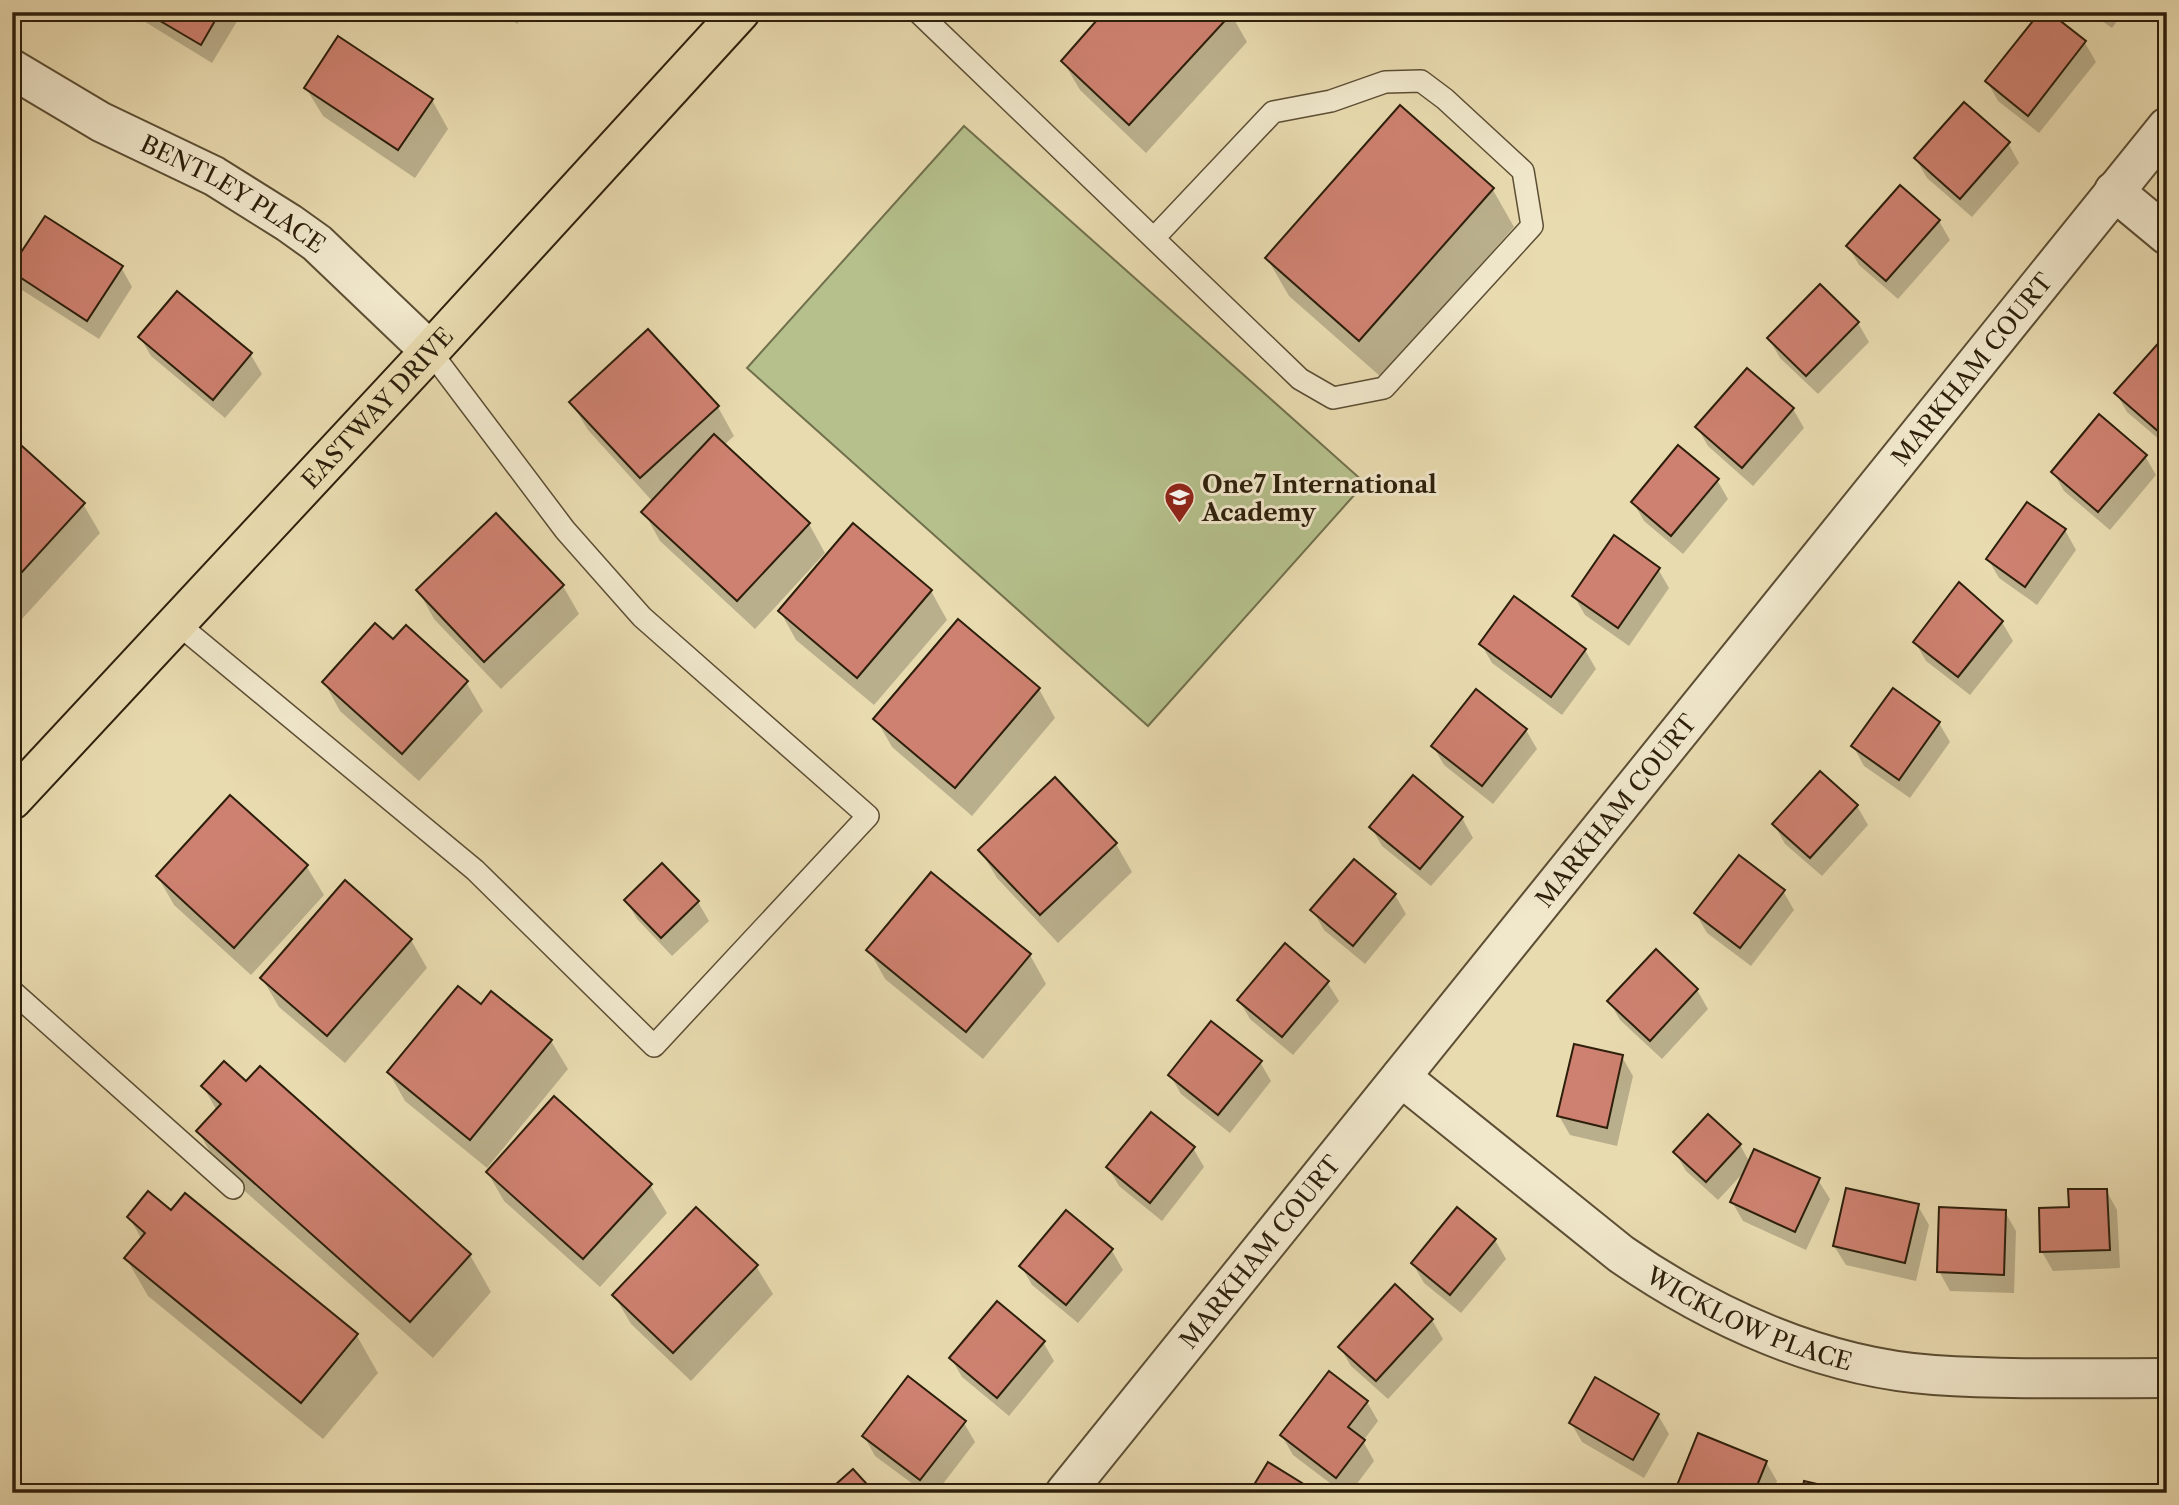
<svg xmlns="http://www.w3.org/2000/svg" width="2179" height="1505" viewBox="0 0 2179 1505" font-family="'Libre Caslon Text',serif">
<rect width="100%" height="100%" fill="#e9dbb0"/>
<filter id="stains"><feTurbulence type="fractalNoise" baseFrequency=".00286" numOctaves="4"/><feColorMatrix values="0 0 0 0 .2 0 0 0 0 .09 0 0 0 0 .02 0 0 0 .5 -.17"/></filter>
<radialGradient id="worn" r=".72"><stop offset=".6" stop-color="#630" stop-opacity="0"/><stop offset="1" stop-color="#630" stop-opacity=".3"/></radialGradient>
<polygon fill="#b5c08c" stroke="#71704c" stroke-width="2" points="964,126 1365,483 1148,726 747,368"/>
<g fill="#0003">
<polygon points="129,12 235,12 239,18 212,63"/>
<polygon points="505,12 527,12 517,24"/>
<polygon points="2046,12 2085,43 2096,62 2039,133 1998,101 1987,81"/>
<polygon points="2089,12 2124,12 2112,28"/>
<polygon points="1231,14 1247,42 1146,153 1080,90 1063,61"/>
<polygon points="306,88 432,100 448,129 415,178 323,116"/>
<polygon points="2008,143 2019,163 1972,217 1927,178 1916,159"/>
<polygon points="1493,190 1514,227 1381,377 1289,296 1267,258"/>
<polygon points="1939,221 1950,240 1898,299 1859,265 1848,246"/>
<polygon points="121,267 132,287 99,339 22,290 12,272"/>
<polygon points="177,293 251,355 262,374 225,418 151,356 140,337"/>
<polygon points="1858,323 1869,342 1818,394 1780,358 1769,339"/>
<polygon points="2167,345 2167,446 2127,412 2116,393"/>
<polygon points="571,402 718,407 734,436 724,445 809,524 825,553 755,629 660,541 644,512 653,502 588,430"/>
<polygon points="1793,409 1804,428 1753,486 1708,446 1697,427"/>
<polygon points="12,440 83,504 100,533 12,630"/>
<polygon points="2145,456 2156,475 2110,530 2064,491 2053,472"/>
<polygon points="1717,480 1728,499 1683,554 1644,521 1633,502"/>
<polygon points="2065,530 2076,550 2037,605 1999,578 1988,559"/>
<polygon points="1658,569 1669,588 1629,646 1585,615 1574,596"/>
<polygon points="563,586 579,614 501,689 434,619 418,590"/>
<polygon points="931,591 947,620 874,705 796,640 780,611"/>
<polygon points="959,622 1039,689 1055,718 972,816 892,747 876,719"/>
<polygon points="2002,622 2013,641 1970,695 1926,661 1915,642"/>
<polygon points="393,642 466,682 483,711 419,781 340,711 324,682"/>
<polygon points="1481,644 1585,650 1596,669 1562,715 1492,663"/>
<polygon points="1939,723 1950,742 1910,798 1864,766 1853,746"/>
<polygon points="1526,730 1537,749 1493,804 1444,765 1433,746"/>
<polygon points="1413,778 1462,818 1473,838 1431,886 1382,846 1371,827"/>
<polygon points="230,797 307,867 324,895 251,975 174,905 158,877"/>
<polygon points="1857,806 1868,825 1822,876 1785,844 1774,824"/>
<polygon points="1116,844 1132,872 1058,943 997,878 980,850"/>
<polygon points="1354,861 1395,895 1406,914 1365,964 1324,930 1313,911"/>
<polygon points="1783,891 1794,910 1751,966 1707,933 1696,914"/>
<polygon points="626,900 698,902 709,921 672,956 637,919"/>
<polygon points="411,940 427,968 345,1063 279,1007 262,978"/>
<polygon points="869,950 1030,955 1046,984 983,1059 885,979"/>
<polygon points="1327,982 1339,1001 1293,1055 1250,1019 1239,1000"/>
<polygon points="1697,990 1708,1009 1662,1059 1620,1020 1609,1001"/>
<polygon points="481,1006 551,1041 568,1069 487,1168 405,1101 389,1073"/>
<polygon points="1622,1057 1633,1076 1617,1146 1570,1135 1559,1116"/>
<polygon points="1260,1062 1271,1081 1230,1133 1181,1094 1170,1075"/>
<polygon points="246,1083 470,1255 491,1292 433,1358 220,1169 198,1131 217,1111 203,1086"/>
<polygon points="1740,1145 1750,1163 1818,1180 1830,1199 1806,1250 1743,1221 1732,1202 1746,1170 1718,1200 1686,1171 1675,1152"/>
<polygon points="1193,1148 1204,1167 1162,1221 1119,1186 1108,1167"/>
<polygon points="488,1173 650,1185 667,1213 600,1287 504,1201"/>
<polygon points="2106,1190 2117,1210 2120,1268 2053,1271 2042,1252 2070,1209"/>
<polygon points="1918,1206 1929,1225 1916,1281 1846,1265 1834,1246"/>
<polygon points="171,1212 357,1336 378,1373 323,1439 148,1296 126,1258 142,1240 129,1217"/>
<polygon points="2005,1212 2016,1231 2014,1293 1950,1291 1939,1271"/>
<polygon points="1066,1213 1112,1251 1123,1270 1078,1323 1032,1285 1021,1266"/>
<polygon points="1495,1240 1506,1259 1461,1313 1424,1283 1413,1264"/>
<polygon points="756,1266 773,1294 691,1381 631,1324 614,1295"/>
<polygon points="1432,1320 1443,1339 1388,1399 1351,1366 1340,1347"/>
<polygon points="1043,1342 1054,1361 1009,1416 962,1377 951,1358"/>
<polygon points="1329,1373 1367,1402 1378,1421 1363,1441 1374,1461 1350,1493 1343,1493 1293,1455 1282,1436"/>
<polygon points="1658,1415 1669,1434 1644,1478 1582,1442 1571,1423"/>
<polygon points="964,1423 975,1442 936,1493 925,1493 875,1456 864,1436"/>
<polygon points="1766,1462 1777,1481 1772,1493 1681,1493 1678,1488"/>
</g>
<g fill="#ce8170" stroke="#2d1f0b" stroke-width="2">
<polygon points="145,12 220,12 201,45"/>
<polygon points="1104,12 1231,12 1232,13 1129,125 1061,61"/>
<polygon points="2040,12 2049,12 2086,41 2028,116 1985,81"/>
<polygon points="338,36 433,99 398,150 304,88"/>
<polygon points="1964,102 2010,142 1960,199 1914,158"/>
<polygon points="1400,105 1494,188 1359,341 1265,258"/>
<polygon points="1900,185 1940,220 1886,281 1846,246"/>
<polygon points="45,216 123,266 87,321 12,272 12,266"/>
<polygon points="1820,284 1859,322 1806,376 1767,338"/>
<polygon points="177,291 252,353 213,400 138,337"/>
<polygon points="648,329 719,406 640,478 569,402"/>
<polygon points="2162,339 2167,343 2167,439 2114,393"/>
<polygon points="1747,368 1794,408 1742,468 1695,427"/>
<polygon points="2099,414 2147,455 2098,512 2051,472"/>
<polygon points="714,434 810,523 737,601 641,512"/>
<polygon points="12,437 85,503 12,583"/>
<polygon points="1678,445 1719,479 1671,536 1631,502"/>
<polygon points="2027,502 2066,529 2025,587 1986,559"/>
<polygon points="496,513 564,585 484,662 416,590"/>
<polygon points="853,523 932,590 857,678 778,611"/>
<polygon points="1614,535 1660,568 1618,628 1572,596"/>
<polygon points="1959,582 2003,621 1958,677 1913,642"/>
<polygon points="1514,596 1586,649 1551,697 1479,644"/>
<polygon points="958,619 1040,688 955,788 873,719"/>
<polygon points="375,623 393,639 406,625 468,681 402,754 322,682"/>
<polygon points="1893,688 1940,722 1899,780 1851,746"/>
<polygon points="1476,689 1527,729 1482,786 1431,746"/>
<polygon points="1820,771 1858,805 1810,858 1772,824"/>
<polygon points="1413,775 1463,817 1420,869 1369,827"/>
<polygon points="1055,777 1117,843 1040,915 978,850"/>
<polygon points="230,795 308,865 234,948 156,876"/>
<polygon points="1739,855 1785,890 1740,948 1694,913"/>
<polygon points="1354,859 1396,894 1353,946 1310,910"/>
<polygon points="662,863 699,901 661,938 624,900"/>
<polygon points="931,872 1031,954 966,1032 866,950"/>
<polygon points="345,880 412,939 327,1036 260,978"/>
<polygon points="1285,943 1329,981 1282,1037 1237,1000"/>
<polygon points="1656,949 1698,989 1650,1041 1607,1001"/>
<polygon points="458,986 481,1004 491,991 552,1040 470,1140 387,1072"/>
<polygon points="1211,1021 1262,1061 1218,1115 1168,1075"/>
<polygon points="1574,1044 1623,1055 1607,1128 1557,1116"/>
<polygon points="224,1061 246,1081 260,1066 471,1254 410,1322 196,1131 221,1104 201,1086"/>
<polygon points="554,1096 652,1184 583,1259 486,1172"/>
<polygon points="1151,1112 1195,1147 1150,1203 1106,1167"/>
<polygon points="1708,1114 1741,1144 1706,1182 1673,1152"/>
<polygon points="1754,1149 1820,1178 1795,1232 1730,1202"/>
<polygon points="1846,1188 1919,1204 1905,1263 1833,1246"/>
<polygon points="2068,1189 2107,1189 2110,1250 2040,1252 2039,1208 2069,1207"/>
<polygon points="148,1191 171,1210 185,1193 358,1334 301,1403 124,1258 145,1233 127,1217"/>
<polygon points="696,1207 758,1265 673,1353 612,1295"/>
<polygon points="1457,1207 1496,1239 1450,1295 1411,1263"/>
<polygon points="1939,1207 2006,1210 2004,1275 1937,1272"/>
<polygon points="1066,1210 1113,1249 1066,1305 1019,1266"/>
<polygon points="1395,1284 1433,1319 1376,1381 1338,1347"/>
<polygon points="997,1301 1045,1341 997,1398 949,1358"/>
<polygon points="1329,1371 1368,1401 1348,1427 1365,1440 1336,1478 1280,1435"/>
<polygon points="908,1376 966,1421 920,1480 862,1436"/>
<polygon points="1595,1377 1659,1414 1633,1460 1569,1423"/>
<polygon points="1698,1433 1767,1461 1754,1493 1688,1493 1676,1488"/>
<polygon points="1268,1462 1315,1491 1314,1493 1249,1493"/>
<polygon points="853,1469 875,1493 826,1493"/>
<polygon points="1804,1481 1856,1493 1802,1493"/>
</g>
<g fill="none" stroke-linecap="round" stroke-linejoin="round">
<defs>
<g id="lane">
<polyline points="918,12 1300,379 1333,398 1384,388 1532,226 1523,171 1445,99 1421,81 1385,82 1331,101 1273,112 1155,237"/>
<polyline points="178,624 475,870 654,1046 868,816 642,617 565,530 430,351"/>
<polyline points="12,991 233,1188"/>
</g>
<g id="street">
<path id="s1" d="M 12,69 L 101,122 L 214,176 L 289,223 L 317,243 L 430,351"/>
<polyline points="2114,191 2167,235"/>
<path id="s2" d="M 1401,1077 L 1621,1254 C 1712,1317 1821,1367 1934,1375 C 2011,1380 2089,1378 2167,1378"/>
<path id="s3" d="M 1065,1493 L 2167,127"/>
</g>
<g id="primary">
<path id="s4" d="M 12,800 L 430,351 L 740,12"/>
</g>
</defs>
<use href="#lane" stroke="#5c4e34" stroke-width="24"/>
<use href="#street" stroke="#5c4e34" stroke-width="42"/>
<use href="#primary" stroke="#2d1f0b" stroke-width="42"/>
<use href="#lane" stroke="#f1e8cc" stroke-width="21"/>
<use href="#street" stroke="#f1e8cc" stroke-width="38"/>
<use href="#primary" stroke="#e9dbb0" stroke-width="38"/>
</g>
<defs>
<symbol id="school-pin" viewBox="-11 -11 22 30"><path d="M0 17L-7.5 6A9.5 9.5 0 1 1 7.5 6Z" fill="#8f2418" stroke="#f1e8cc"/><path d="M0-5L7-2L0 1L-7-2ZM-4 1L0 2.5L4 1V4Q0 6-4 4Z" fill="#fff"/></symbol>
</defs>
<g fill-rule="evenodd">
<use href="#school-pin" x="1162" y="480" width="35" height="47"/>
</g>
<g text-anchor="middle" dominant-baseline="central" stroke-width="6" stroke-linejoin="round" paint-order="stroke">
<g font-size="24" fill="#2d1f0b" stroke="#f1e8cc">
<text stroke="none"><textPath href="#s1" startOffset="254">BENTLEY PLACE</textPath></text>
<text stroke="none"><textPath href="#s3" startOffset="1444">MARKHAM COURT</textPath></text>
<text stroke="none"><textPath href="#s4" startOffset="536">EASTWAY DRIVE</textPath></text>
<text stroke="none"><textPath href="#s3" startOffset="877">MARKHAM COURT</textPath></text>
<text stroke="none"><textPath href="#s3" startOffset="310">MARKHAM COURT</textPath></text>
<text stroke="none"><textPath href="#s2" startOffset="427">WICKLOW PLACE</textPath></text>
</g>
<g font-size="24" font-weight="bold" fill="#2d1f0b" stroke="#f1e8cc" text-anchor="start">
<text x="1202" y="484">One7 International<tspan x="1202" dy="28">Academy</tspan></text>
</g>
</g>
<rect width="2179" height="1505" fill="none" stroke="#e9dbb0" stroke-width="42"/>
<rect x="14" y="14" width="2151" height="1477" fill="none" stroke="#2d1f0b" stroke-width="3.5"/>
<rect x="21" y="21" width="2137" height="1463" fill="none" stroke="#2d1f0b" stroke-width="2"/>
<rect width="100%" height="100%" filter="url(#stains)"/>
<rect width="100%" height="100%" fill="url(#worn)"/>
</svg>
